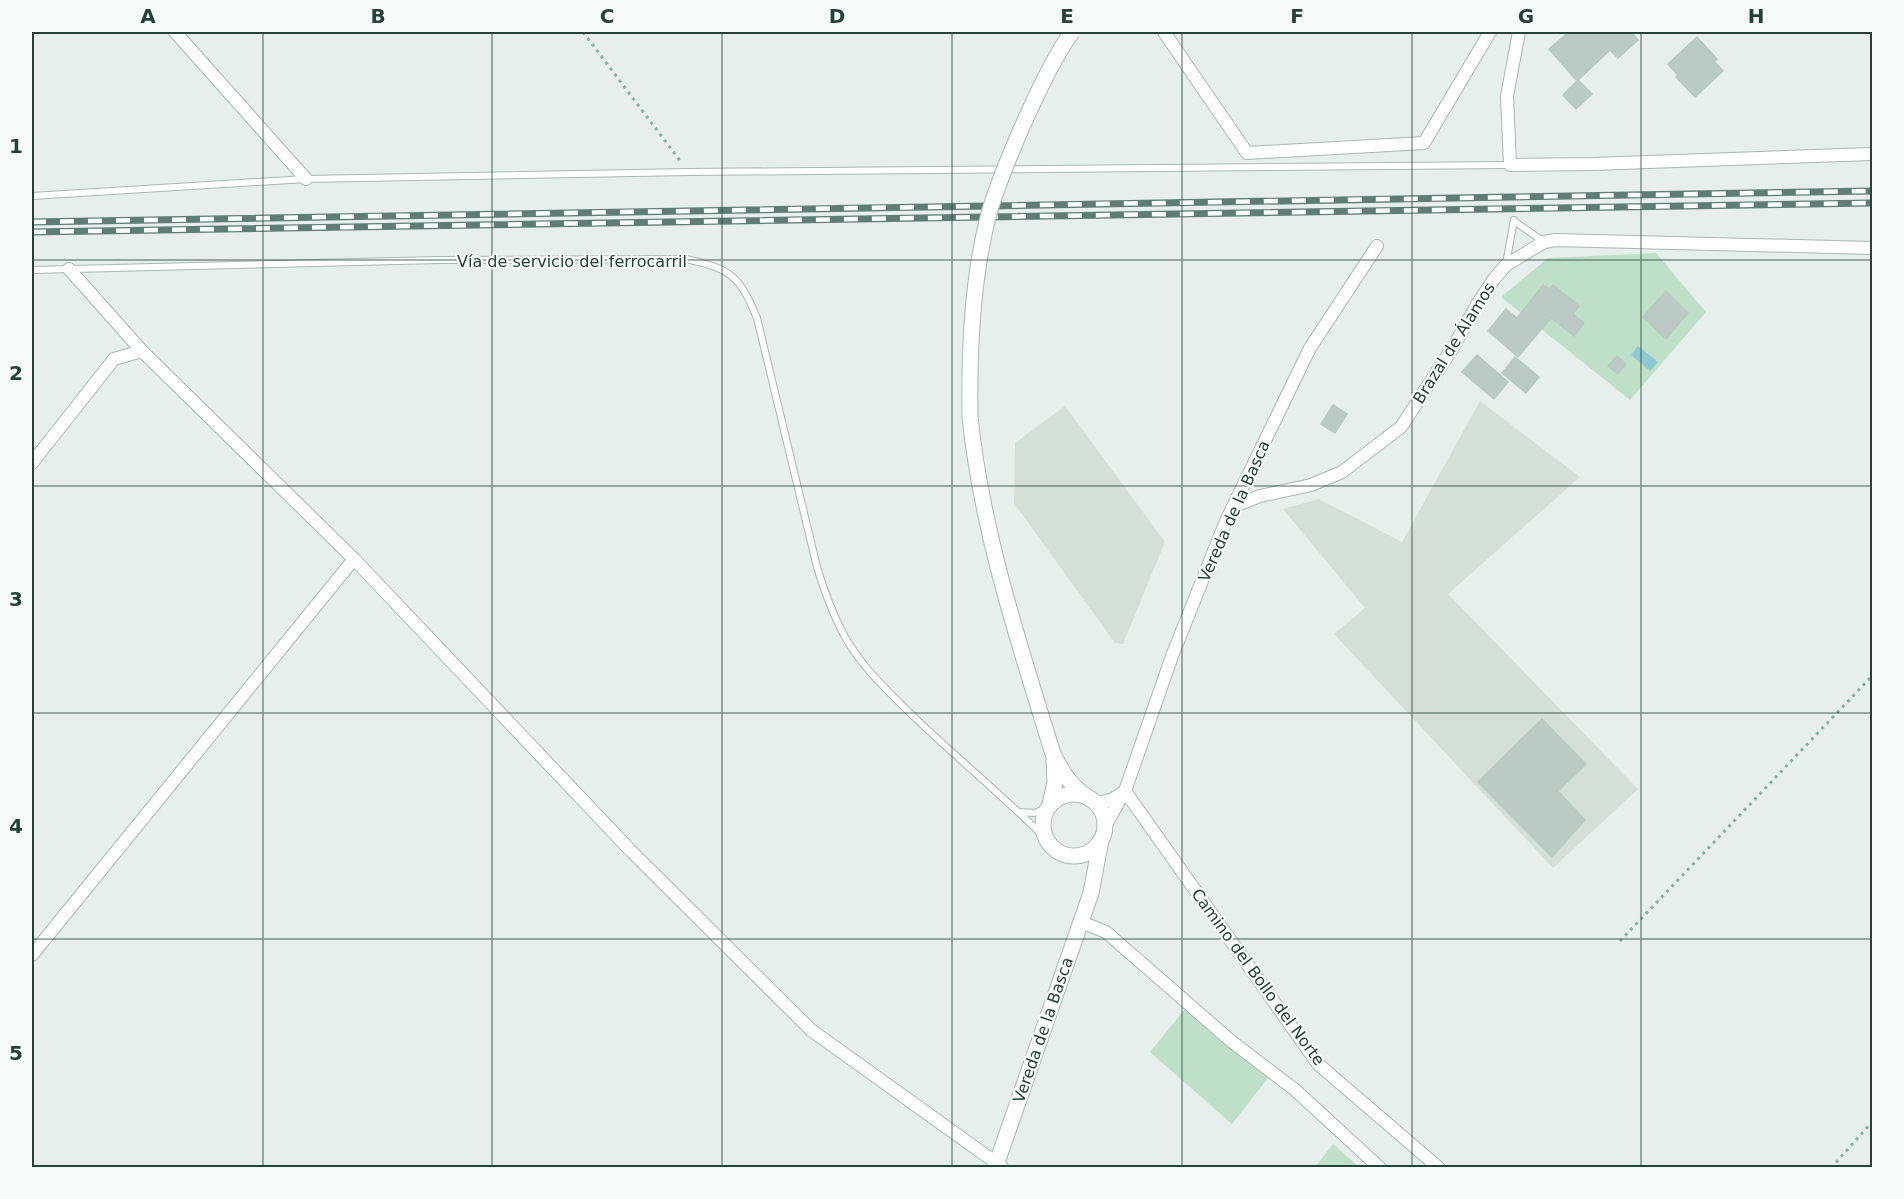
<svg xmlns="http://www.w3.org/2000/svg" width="1904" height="1199" viewBox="0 0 1904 1199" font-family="'DejaVu Sans',sans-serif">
<rect width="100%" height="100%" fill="#e6efeb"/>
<g fill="#d4dfda">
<polygon points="1480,401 1580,477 1448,594 1638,789 1553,868 1334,634 1365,608 1283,509 1319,499 1402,542"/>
<polygon points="1065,406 1165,542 1123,644 1115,643 1014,503 1015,443"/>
</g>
<g fill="#bfe0c8">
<polygon points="1656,253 1706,312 1630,400 1501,297 1548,258"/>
<polygon points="1185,1009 1268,1078 1232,1124 1150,1052"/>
<polygon points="1333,1144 1359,1167 1315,1167"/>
</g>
<polygon fill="#8ec9d4" points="1638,346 1658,362 1650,371 1631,355"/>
<g fill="#bbcac4" stroke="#b8c9c2" stroke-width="1.5">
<polygon points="1569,32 1631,32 1638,40 1618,58 1610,50 1577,81 1549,49"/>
<polygon points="1697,37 1717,59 1714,61 1723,71 1695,97 1676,77 1678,75 1668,64"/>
<polygon points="1578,80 1592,94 1576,109 1563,95"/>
<polygon points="1543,285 1549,289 1553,285 1579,306 1573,314 1584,323 1574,336 1551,318 1518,357 1488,331 1506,309 1517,318"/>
<polygon points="1666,291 1688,313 1666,339 1643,317"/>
<polygon points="1477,355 1508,382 1494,399 1462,372"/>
<polygon points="1617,356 1626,364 1618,374 1608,366"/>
<polygon points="1515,357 1539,377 1526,393 1502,373"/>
<polygon points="1333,405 1347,414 1335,433 1321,424"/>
<polygon points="1542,719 1586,764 1558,791 1585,820 1552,857 1478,782"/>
</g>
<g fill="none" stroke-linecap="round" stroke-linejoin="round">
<defs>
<g id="service">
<polyline points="32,196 306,179 689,172 1509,165"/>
<polyline points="1514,221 1544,242"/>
<polyline points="1506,264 1514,220"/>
<path d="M 32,270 L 438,260 L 686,259 C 731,269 739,275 757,318 L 817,567 C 824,590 832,613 844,635 C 860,665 885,688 909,712 C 954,756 1003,795 1047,840"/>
<polyline points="1019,812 1034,813 1048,808"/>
</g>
<g id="minor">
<polyline points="175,32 306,179"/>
<polyline points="1164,32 1247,153 1424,143 1490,32"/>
<polyline points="1519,32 1507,96 1510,165 1593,164 1872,154"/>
<polyline points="69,269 142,351"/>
<polyline points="32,463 114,359 142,351 354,559 32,955"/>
<polyline points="1235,506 1260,496 1311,485 1342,472 1401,427 1452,349 1478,303 1494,279 1506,265 1544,242 1556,240 1872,248"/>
<polyline points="354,559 631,851 811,1030 1002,1167"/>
<polyline points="1125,791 1318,1064 1439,1168"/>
<polyline points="1096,804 1113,799 1124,792"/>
<polyline points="1104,828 1125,791 1172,656 1226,521 1310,348 1377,246"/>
<polyline points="1081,922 1106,932 1231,1041 1294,1089 1380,1168"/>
</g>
<g id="tertiary">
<path d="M 970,417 C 982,533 1019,643 1053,754 C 1064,775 1070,785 1090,799"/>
<circle cx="1074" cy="825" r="31"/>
<polyline points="1050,805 1055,782 1054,760"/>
<polyline points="995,1168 1091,893 1101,840"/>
</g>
</defs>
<use href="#service" stroke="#a8b8b2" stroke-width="8"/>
<use href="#minor" stroke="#a8b8b2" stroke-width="14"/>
<use href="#tertiary" stroke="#a8b8b2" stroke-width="17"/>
<g stroke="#86b3a5" stroke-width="3" stroke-dasharray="3 4.5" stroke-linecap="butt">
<polyline points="583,32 681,162"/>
<polyline points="1620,941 1872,676"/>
<polyline points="1831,1168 1872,1122"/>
</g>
<use href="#service" stroke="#fff" stroke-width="6"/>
<use href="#minor" stroke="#fff" stroke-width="12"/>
<use href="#tertiary" stroke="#fff" stroke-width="15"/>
<defs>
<g id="rail">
<polyline points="32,222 1872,191"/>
<polyline points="32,232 1872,203"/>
</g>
</defs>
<use href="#rail" stroke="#5f7d75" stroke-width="7"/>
<use href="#rail" stroke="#f7fbf9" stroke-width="4.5" stroke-dasharray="14" stroke-linecap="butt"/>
<defs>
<path id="tertiary-bridge" d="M 970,417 C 969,349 972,279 989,213 C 999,180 1013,147 1027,116 C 1040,87 1054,57 1072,32"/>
</defs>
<use href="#tertiary-bridge" stroke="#a8b8b2" stroke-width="17" stroke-linecap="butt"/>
<use href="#tertiary-bridge" stroke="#fff" stroke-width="15"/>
</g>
<path fill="none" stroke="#24423a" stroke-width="1.5" stroke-opacity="0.55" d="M 263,32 L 263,1168M 492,32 L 492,1168M 722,32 L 722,1168M 952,32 L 952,1168M 1182,32 L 1182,1168M 1412,32 L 1412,1168M 1641,32 L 1641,1168M 32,260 L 1872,260M 32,486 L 1872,486M 32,713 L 1872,713M 32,939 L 1872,939"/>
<g text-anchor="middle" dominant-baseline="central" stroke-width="4.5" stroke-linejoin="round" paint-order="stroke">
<g font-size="16" fill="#24423a" stroke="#f7fbf9">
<text x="572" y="261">Vía de servicio del ferrocarril</text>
<text transform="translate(1454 343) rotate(-58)">Brazal de Álamos</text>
<text transform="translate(1234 511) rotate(-66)">Vereda de la Basca</text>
<text transform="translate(1258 977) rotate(54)">Camino del Bollo del Norte</text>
<text transform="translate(1043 1030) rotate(-71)">Vereda de la Basca</text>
</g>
</g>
<rect width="1904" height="1199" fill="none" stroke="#f7fbf9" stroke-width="66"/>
<rect x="33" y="33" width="1838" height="1133" fill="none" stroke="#24423a" stroke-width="2"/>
<g font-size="20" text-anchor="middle" font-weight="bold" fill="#24423a">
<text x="148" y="23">A</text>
<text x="378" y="23">B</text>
<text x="607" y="23">C</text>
<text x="837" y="23">D</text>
<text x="1067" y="23">E</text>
<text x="1297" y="23">F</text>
<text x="1526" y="23">G</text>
<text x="1756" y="23">H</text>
<text x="16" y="153">1</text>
<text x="16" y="380">2</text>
<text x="16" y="606">3</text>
<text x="16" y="833">4</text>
<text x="16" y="1060">5</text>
</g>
</svg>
